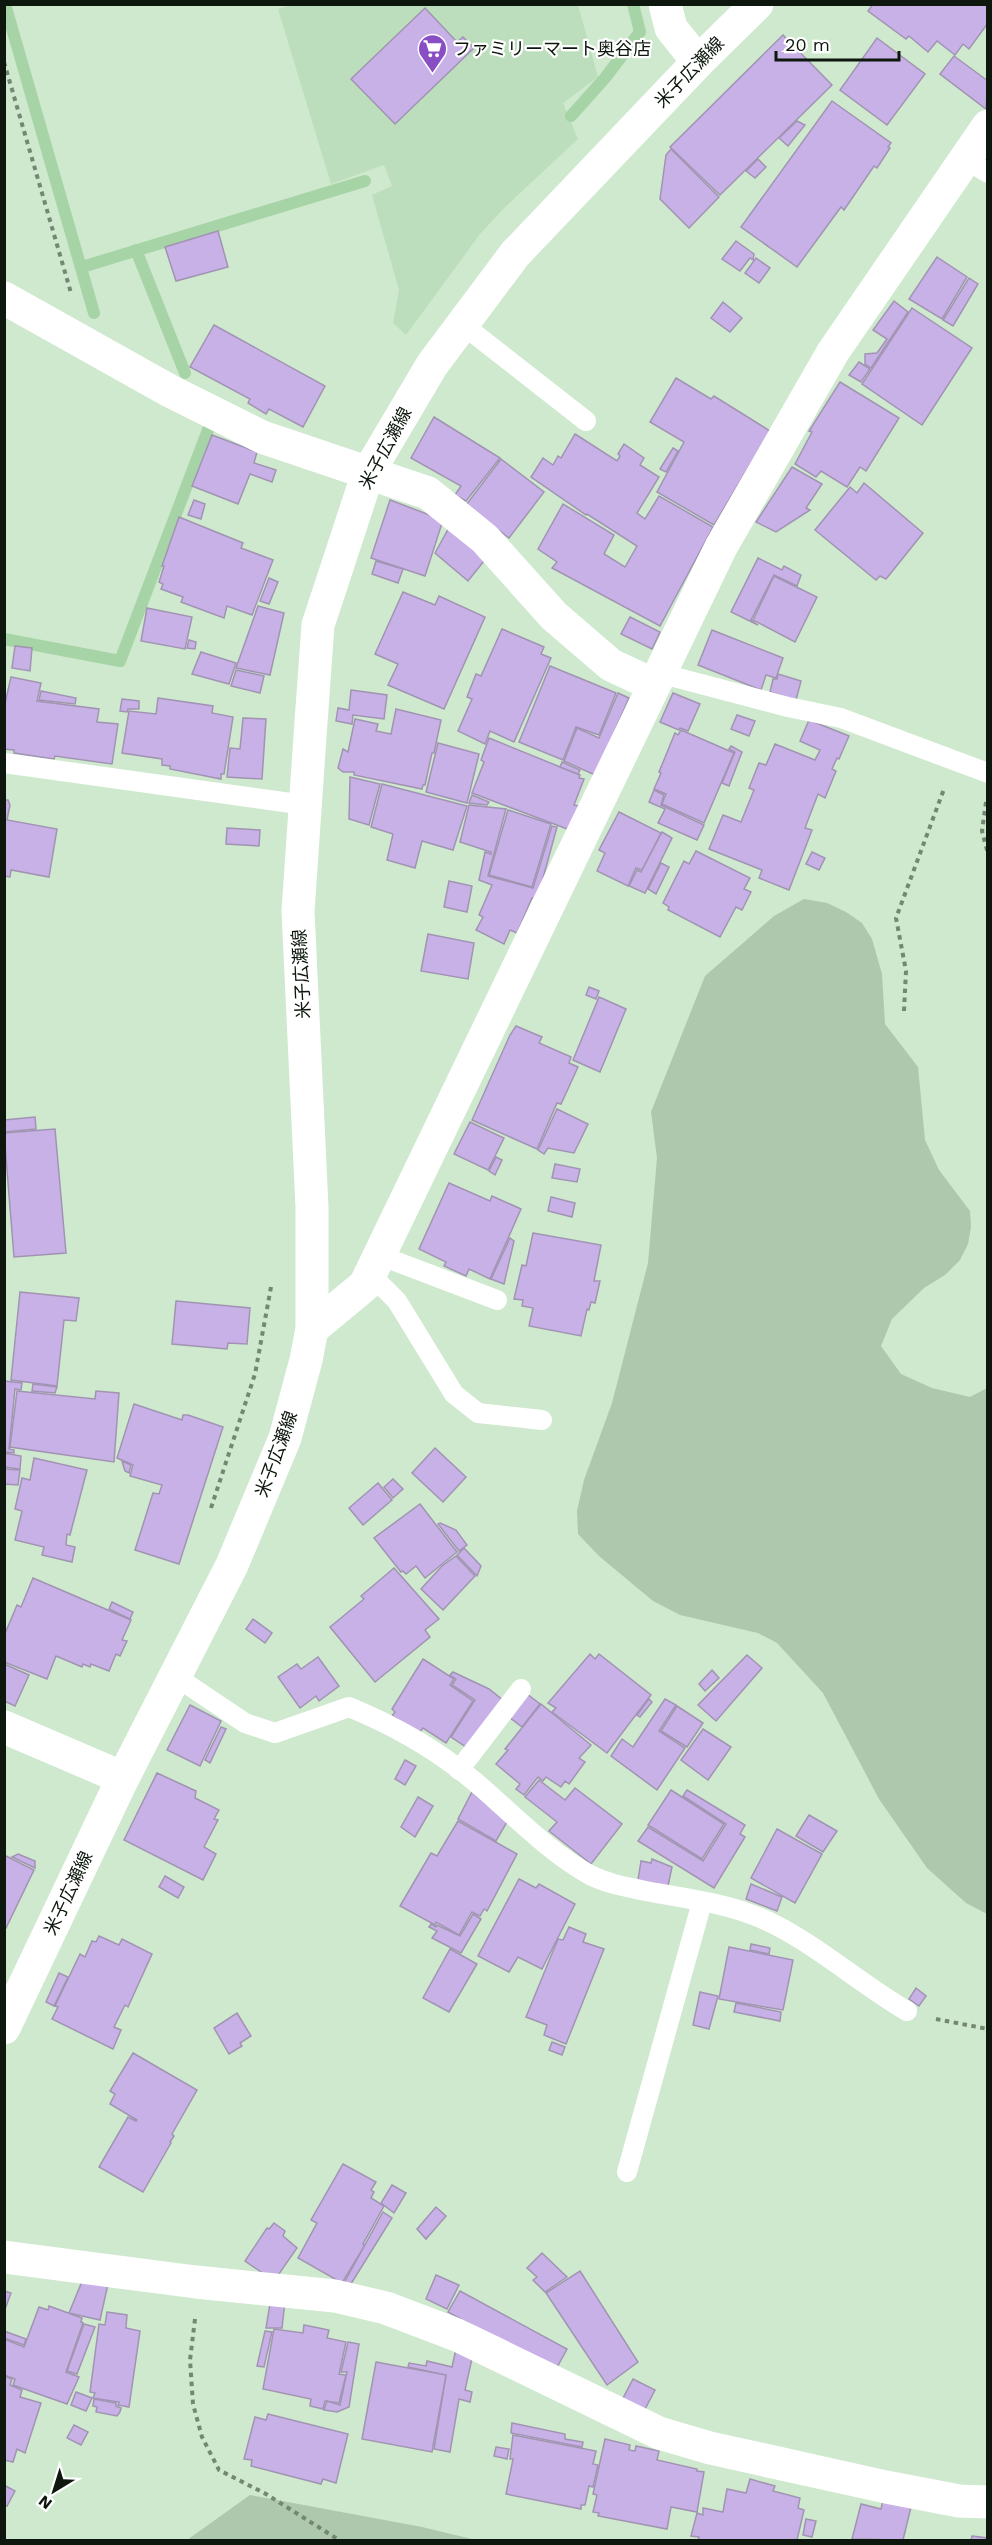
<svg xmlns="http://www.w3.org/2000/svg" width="992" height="2545" viewBox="0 0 992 2545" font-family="'Work Sans','Noto Sans JP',sans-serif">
<rect width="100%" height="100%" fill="#cee9cd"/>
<polygon fill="#bddebc" points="294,4 578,5 598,77 563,103 578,139 504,208 480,234 406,335 393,323 399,290 372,195 392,186 384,165 331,184 278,9"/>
<g fill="#adc8ac">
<polygon points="804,899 827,903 846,912 862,923 872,939 882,974 885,1024 918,1067 925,1140 939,1170 970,1211 971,1227 968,1244 960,1260 945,1275 924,1288 892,1319 881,1346 901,1374 932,1388 970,1397 987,1388 987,1914 966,1903 927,1868 879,1799 823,1693 777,1643 758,1633 680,1615 653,1601 599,1556 578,1534 577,1511 584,1480 612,1403 648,1263 657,1158 651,1112 705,976 774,916"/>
<polygon points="250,2495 422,2527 476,2540 187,2540"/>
</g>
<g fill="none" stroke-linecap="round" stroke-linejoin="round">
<g stroke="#a7d4a6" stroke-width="12">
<polyline points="5,4 94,313"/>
<polyline points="571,116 605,78 640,32 633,4"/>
<polyline points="136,250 185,373"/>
<polyline points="82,267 365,181"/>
<polyline points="4,639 120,661 208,430"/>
</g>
</g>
<g fill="#c8b1e7" stroke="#a194b3" stroke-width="1.5">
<polygon points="873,4 988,4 988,23 969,49 963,44 955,55 937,41 928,52 909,36 906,39 868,11"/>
<polygon points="425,8 457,42 463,37 474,48 395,124 351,79"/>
<polygon points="783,35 832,85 720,195 670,147"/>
<polygon points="877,38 925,74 887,125 840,90"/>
<polygon points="954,56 988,81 986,109 940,74"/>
<polygon points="832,101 891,143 888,147 890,148 877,168 874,166 844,210 841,207 797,267 741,227"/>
<polygon points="797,121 805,125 788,146 779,138"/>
<polygon points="671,149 719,197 689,228 660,199 666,155"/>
<polygon points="758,159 766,167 755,178 746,171"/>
<polygon points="218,231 228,267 176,281 165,247"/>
<polygon points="736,241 754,254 753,260 750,258 740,271 722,259"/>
<polygon points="937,257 967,277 942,319 909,299"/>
<polygon points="756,258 770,268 759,283 745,273"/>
<polygon points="969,278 978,284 953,326 943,320"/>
<polygon points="894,301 908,312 871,368 865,364 865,354 877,353 887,339 873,330"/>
<polygon points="723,302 742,318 730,332 711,318"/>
<polygon points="912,308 972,348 922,425 862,384"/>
<polygon points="214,325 325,386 303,427 269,409 266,414 248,403 250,399 190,367"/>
<polygon points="859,362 870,369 861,382 849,375"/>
<polygon points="676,378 711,399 714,396 770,431 714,525 657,492 684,442 650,422"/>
<polygon points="840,382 899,418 866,471 860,467 847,487 821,471 816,477 795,464 812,432 809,431"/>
<polygon points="434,417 500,458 466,501 455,495 461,486 411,458"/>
<polygon points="575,434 617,461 620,456 618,454 624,444 644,458 640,465 659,477 637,513 645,519 659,496 713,527 660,626 552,568 557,562 538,549 563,504 614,535 604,554 625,567 637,546 587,514 586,515 531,477 543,458 553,465 558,456 561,458"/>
<polygon points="212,435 257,452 254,463 276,470 272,482 250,474 238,504 192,486"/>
<polygon points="673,448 678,451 666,472 660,469"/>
<polygon points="501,459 544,492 509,538 466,505"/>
<polygon points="792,467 822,484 806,508 810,510 776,532 756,522"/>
<polygon points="864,483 923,533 886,579 880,576 876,580 815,530 850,487 857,493"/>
<polygon points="194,500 205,504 201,519 188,515"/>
<polygon points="390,500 443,520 425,576 371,558"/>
<polygon points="179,517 243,543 241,548 273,560 252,615 227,606 224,618 181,602 183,597 161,589 163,584 159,582 164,566 162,566"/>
<polygon points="450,526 488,556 468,581 435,553"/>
<polygon points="758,558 782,570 784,566 801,575 797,586 774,575 751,620 758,625 731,612"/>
<polygon points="376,561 403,569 398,583 372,574"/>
<polygon points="774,576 817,597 795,642 753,620"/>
<polygon points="269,578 278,582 269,604 260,601"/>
<polygon points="403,592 435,605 439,596 485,617 444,709 388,685 398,664 375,654"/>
<polygon points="258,606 284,613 270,675 236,668"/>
<polygon points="147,608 192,617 185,649 141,641"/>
<polygon points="630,617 660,632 652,649 621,634"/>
<polygon points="502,629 544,647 541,654 551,658 514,742 490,731 485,744 458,731 472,699 467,697 476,674 481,676"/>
<polygon points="712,630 783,658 776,678 766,675 761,690 698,665"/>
<polygon points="189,640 196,642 195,649 187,648"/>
<polygon points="15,646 32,648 30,671 12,668"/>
<polygon points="201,652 236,663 229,684 192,674"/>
<polygon points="550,666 616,693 599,735 576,727 563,760 519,742"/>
<polygon points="236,670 264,676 260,693 231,686"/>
<polygon points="778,674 801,681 796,700 770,692 773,679 777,679"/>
<polygon points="11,677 41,683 37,701 99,709 97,722 118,724 112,764 55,756 54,759 14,753 14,750 4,749 4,708"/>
<polygon points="351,690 387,695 384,719 353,715 352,724 336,721 338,708 349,710"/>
<polygon points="41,691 76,698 75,704 39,700"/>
<polygon points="618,693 629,698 595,775 564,761 577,728 599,738"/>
<polygon points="673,693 700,704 688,731 680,728 679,730 660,722"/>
<polygon points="158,698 213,706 212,713 233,717 224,774 221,774 221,779 170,769 170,766 162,765 162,759 122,753 129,711 156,714"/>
<polygon points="122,699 139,701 139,709 128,709 127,712 120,711"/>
<polygon points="396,709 441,720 434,753 432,753 425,785 423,785 422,789 354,775 354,772 343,772 338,768 343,749 348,752 355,719 378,724 376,731 391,734"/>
<polygon points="737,715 755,721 749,736 731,729"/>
<polygon points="243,718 266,719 262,779 227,777 230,748 240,749"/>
<polygon points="809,720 849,736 839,759 837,758 832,769 836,771 825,798 818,794 805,828 812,830 789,890 759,878 762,870 709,849 723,815 741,822 754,790 749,788 759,763 766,765 775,744 815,760 820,750 800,741"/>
<polygon points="681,730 734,753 704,823 662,804 666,794 654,789 661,773 659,772 675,733 678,735"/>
<polygon points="489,738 580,775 579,778 584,779 574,805 579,806 570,830 472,793 484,762 481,760"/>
<polygon points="438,743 479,754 467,803 426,792"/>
<polygon points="731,746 742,752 729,786 722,783 735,752 729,749"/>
<polygon points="562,762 580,770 578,774 560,767"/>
<polygon points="350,777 380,784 369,825 349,819"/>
<polygon points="382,784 467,806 453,850 422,841 415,868 387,860 393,834 371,827"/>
<polygon points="654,790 664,795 661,805 704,825 697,840 658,823 665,809 649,802"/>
<polygon points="472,795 489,802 487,805 469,803"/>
<polygon points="4,800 8,800 10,805 7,820 57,829 49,877 11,870 10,877 4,876"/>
<polygon points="469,805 506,809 488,876 533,888 552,826 557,827 537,900 532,898 517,933 510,930 504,944 476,930 483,917 479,915 492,885 479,880 485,852 491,854 491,852 460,842"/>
<polygon points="508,810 551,824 532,887 489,875"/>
<polygon points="619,812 661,833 642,870 636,868 628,886 597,871 605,853 599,850"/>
<polygon points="227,828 260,830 259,846 226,844"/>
<polygon points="662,832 672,838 645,893 629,886 637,870 641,872"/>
<polygon points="696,851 750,878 744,889 751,892 742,910 736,907 720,937 668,910 669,907 663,903 684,861 689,864"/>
<polygon points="812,852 825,858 819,870 806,864"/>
<polygon points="661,863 669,867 656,894 648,889"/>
<polygon points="449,881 472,886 467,912 444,907"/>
<polygon points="428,934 474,943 468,979 421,971"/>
<polygon points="589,987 599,991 596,999 586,995"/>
<polygon points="599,997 626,1009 600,1072 573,1060"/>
<polygon points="516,1026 542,1037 539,1043 571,1057 569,1063 578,1067 561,1104 557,1103 537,1149 472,1120 510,1035"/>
<polygon points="557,1109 588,1124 574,1153 548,1148 544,1154 538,1150"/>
<polygon points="35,1117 36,1129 4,1132 4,1120"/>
<polygon points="470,1122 504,1138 488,1170 454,1154"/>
<polygon points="55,1129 66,1253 14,1257 4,1133"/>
<polygon points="496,1157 502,1160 495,1175 489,1171"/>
<polygon points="555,1164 580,1169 577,1182 552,1178"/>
<polygon points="449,1183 490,1201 492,1196 521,1209 490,1279 469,1269 466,1276 444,1266 446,1262 419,1249"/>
<polygon points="551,1197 575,1203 572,1217 548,1211"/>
<polygon points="533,1233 601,1245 594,1281 600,1281 595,1303 591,1302 589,1310 587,1309 581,1336 529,1326 533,1308 522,1306 523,1300 514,1299 522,1265 526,1266"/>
<polygon points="510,1238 514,1241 504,1284 491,1279"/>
<polygon points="20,1292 79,1298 76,1321 64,1320 57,1386 11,1380"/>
<polygon points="176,1301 250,1308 247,1344 228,1343 227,1349 172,1344"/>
<polygon points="4,1381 22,1383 21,1390 15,1389 9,1449 14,1450 14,1453 4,1452"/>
<polygon points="33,1384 57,1387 55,1393 32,1391"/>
<polygon points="17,1391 95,1399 96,1391 119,1393 114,1462 10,1447"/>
<polygon points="134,1404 182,1420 183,1415 188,1415 223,1427 179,1564 135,1550 153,1493 159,1494 162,1485 130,1476 133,1465 117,1458"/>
<polygon points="435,1448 466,1477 443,1502 412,1473"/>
<polygon points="4,1453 21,1456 20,1469 4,1467"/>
<polygon points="34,1458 87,1470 70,1535 67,1534 66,1545 75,1547 72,1562 42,1555 44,1547 15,1540 22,1511 15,1509 22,1478 30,1480"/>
<polygon points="122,1461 131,1465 129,1473 125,1471"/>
<polygon points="4,1469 20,1470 18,1485 4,1484"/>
<polygon points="393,1479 403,1489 393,1498 384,1487"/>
<polygon points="378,1483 392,1500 363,1525 349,1508"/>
<polygon points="420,1504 457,1552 425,1578 416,1566 406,1574 403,1571 401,1572 374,1538"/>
<polygon points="440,1523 456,1530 467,1545 459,1551 438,1524"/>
<polygon points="464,1548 481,1566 477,1576 457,1555"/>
<polygon points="456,1556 475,1576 443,1610 421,1589 442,1566"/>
<polygon points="394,1568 439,1619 425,1630 430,1637 375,1682 330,1627 364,1599 361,1596"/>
<polygon points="33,1578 131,1620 122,1640 127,1641 120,1656 116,1654 109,1671 91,1664 90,1667 83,1664 82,1667 56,1656 47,1679 4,1662 4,1636 17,1605 21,1607"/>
<polygon points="112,1602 133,1612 130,1619 109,1609"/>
<polygon points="253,1619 272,1633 265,1643 246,1629"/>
<polygon points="590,1654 595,1659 599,1654 651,1695 607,1753 552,1712 556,1708 548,1703"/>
<polygon points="747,1655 762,1668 716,1721 698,1705"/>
<polygon points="318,1657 339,1686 319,1701 316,1696 300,1708 278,1677 297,1664 301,1669"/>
<polygon points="423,1659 454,1679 450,1685 473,1701 446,1743 423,1728 419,1733 392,1716 395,1712 392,1709"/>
<polygon points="4,1664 29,1675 15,1706 4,1701"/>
<polygon points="712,1670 719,1678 705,1691 699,1684"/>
<polygon points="453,1672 489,1689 504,1701 469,1749 451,1737 475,1700 452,1685 456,1679 450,1675"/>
<polygon points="527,1694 540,1704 522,1727 509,1717"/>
<polygon points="649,1699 652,1702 640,1717 637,1715"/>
<polygon points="665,1699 676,1705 659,1731 685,1748 657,1790 611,1756 622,1739 633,1747"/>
<polygon points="541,1704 591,1745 579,1758 585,1762 569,1784 565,1781 561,1787 546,1777 543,1781 538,1777 524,1795 516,1789 520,1784 496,1764 508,1750 505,1749"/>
<polygon points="190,1705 221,1721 200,1766 167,1750"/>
<polygon points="677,1706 703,1723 687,1747 661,1731"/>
<polygon points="221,1727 226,1729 210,1763 205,1760"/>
<polygon points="703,1729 731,1747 708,1780 681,1760"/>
<polygon points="405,1760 416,1766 405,1785 395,1779"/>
<polygon points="157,1773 196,1791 195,1798 219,1810 214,1819 218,1820 204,1847 216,1854 203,1880 124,1840"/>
<polygon points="539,1780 565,1800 575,1788 622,1824 591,1864 549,1831 557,1822 525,1797"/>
<polygon points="671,1790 724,1824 702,1859 648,1825"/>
<polygon points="687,1790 745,1825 740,1834 745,1837 714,1888 638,1841 648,1827 703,1861 726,1824 683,1796"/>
<polygon points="472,1792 507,1822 496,1841 458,1819"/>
<polygon points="418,1797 433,1806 415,1837 401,1827"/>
<polygon points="809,1815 837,1831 823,1852 796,1836"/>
<polygon points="458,1821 517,1854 487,1911 484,1909 480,1916 472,1912 459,1935 436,1922 435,1925 400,1906 431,1853 437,1856"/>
<polygon points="777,1829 822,1854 795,1903 751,1878"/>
<polygon points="18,1854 35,1861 35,1868 12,1857"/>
<polygon points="4,1855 34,1870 6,1928 4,1927"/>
<polygon points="652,1859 672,1867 668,1886 638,1880 641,1861 651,1863"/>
<polygon points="165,1876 184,1887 178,1898 159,1887"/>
<polygon points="519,1879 536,1888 539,1884 575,1904 542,1969 518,1957 509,1972 478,1956"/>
<polygon points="751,1884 782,1897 777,1911 746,1899"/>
<polygon points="473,1914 481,1919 461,1953 432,1938 437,1931 429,1927 431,1924 436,1927 437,1925 460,1936"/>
<polygon points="569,1927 586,1934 583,1942 604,1949 566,2044 544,2035 547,2025 526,2017 558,1939 563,1940"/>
<polygon points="99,1936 119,1945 122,1939 152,1954 128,2007 125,2005 114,2027 121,2030 113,2049 52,2019 58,2007 55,2006 80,1954 85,1957 92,1941 96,1942"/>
<polygon points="751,1944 770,1948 769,1954 750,1950"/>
<polygon points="729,1947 793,1960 783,2010 719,1999"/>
<polygon points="450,1949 477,1964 449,2012 423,1998"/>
<polygon points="59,1973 68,1977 54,2006 46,2002"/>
<polygon points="916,1988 926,1996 919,2006 909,1999"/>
<polygon points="700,1992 718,1996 709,2029 693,2025"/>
<polygon points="736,2003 781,2012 780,2021 734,2012"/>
<polygon points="237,2013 251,2036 240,2043 242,2046 229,2054 214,2028"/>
<polygon points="552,2042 565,2047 562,2055 549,2050"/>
<polygon points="133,2053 197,2090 172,2134 174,2136 170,2142 171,2143 143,2192 99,2167 128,2117 136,2121 137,2120 110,2104 115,2094 110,2091"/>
<polygon points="343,2164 376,2182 371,2190 374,2192 371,2198 384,2206 363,2244 365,2245 342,2283 298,2258 317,2223 311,2220"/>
<polygon points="392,2185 406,2193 394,2213 381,2203"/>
<polygon points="436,2207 446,2216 426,2239 417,2229"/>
<polygon points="383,2212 392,2218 349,2287 344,2283"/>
<polygon points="274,2223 285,2231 283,2236 297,2248 274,2281 245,2261 267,2228 269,2229"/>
<polygon points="542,2253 567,2277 545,2292 533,2280 537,2277 527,2268"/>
<polygon points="580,2271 638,2362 607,2385 546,2293"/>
<polygon points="436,2275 459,2285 447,2309 426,2299"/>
<polygon points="83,2279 108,2284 100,2320 69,2313"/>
<polygon points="4,2291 11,2293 4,2312"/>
<polygon points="460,2291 567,2349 555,2371 448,2312"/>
<polygon points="271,2298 285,2301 282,2328 266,2328"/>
<polygon points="49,2306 82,2318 81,2322 83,2323 66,2372 79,2377 67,2404 13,2385 15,2379 4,2375 4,2339 24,2347 39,2307 48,2310"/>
<polygon points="107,2312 127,2315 126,2328 140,2331 129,2407 118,2405 119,2402 93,2398 95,2393 90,2392 99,2324 105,2325"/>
<polygon points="84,2324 95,2327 77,2374 67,2371"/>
<polygon points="304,2325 329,2330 327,2338 346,2342 339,2374 346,2375 339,2403 325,2401 323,2409 310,2406 311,2399 263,2389 274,2329 303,2333"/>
<polygon points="4,2331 26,2339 24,2345 4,2338"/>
<polygon points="265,2331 272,2332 264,2367 257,2366"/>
<polygon points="348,2342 359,2344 349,2407 337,2412 324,2410 327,2401 340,2405 347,2372 341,2372"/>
<polygon points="456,2349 473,2354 465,2390 472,2392 470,2402 459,2399 450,2452 434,2449 446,2375 408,2367 409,2363 426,2366 427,2361 452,2367"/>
<polygon points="376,2362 446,2375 432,2452 362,2439"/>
<polygon points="4,2376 12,2379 10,2385 22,2390 20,2397 41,2403 25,2453 17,2449 13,2462 4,2460"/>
<polygon points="633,2379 655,2390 643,2413 621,2402"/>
<polygon points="76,2392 92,2398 86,2411 71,2405"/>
<polygon points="94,2399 116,2403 116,2406 121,2408 120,2412 117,2416 96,2412 97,2407 93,2406"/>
<polygon points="268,2414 348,2434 336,2483 323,2479 321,2484 251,2466 252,2460 244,2459 255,2417 266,2420"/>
<polygon points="512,2423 565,2434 565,2439 583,2442 582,2447 511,2433"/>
<polygon points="74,2425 88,2432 81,2445 67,2438"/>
<polygon points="513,2435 596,2451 593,2464 598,2465 593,2487 589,2486 585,2505 581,2505 581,2509 506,2494 513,2459 510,2459"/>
<polygon points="605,2439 630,2445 629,2450 635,2451 636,2446 659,2451 657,2460 697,2469 697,2471 704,2472 697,2512 671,2507 667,2529 598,2516 599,2513 593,2512 597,2495 593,2494"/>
<polygon points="496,2447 509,2449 507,2459 494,2456"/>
<polygon points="750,2479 775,2486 773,2491 800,2498 798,2508 804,2510 797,2540 698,2540 699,2537 691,2536 697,2513 703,2515 703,2508 723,2512 727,2489 746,2493"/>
<polygon points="4,2485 15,2491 7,2506 4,2505"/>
<polygon points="884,2496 912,2503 903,2540 852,2539 861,2504 881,2509"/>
<polygon points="806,2519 816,2521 812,2537 803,2535"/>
<polygon points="972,2536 988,2538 988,2540 971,2540"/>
</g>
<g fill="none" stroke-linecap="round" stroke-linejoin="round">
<g stroke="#738773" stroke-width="4" stroke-dasharray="4.5 4.5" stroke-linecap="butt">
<polyline points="4,62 71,293"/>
<polyline points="986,802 982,831 988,854"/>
<polyline points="904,1011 906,971 896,918 944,789"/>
<polyline points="211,1508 255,1374 271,1287"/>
<polyline points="936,2019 988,2029"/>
<polyline points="195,2319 190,2360 193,2404 202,2437 219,2470 266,2494 339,2540"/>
</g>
<g stroke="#fff" stroke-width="20">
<polyline points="963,158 988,173"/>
<polyline points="462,324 586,421"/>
<polyline points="659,673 788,707 841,718 988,773"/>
<polyline points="4,763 305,805"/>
<polyline points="379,1255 497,1300"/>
<polyline points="370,1274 397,1301 454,1394 478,1413 542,1420"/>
<path d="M 175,1676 L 245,1723 L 275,1733 L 349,1707 C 393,1725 437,1750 474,1781 C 511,1812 547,1851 590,1875 C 608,1884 627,1887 646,1891 C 682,1898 719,1902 753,1915 C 806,1935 857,1982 907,2011"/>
<polyline points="459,1770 521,1689"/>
<polyline points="627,2172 702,1902"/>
</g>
<g stroke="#fff" stroke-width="33">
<polyline points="4,298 170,391 262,437 428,493 485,539 554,616 611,665 654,685"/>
<polyline points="312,1329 365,1285 721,547 833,352 988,126"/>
<polyline points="4,1727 123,1778"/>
<polyline points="4,2257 196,2282 335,2296 386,2308 457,2335 659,2433 710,2448 886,2487 959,2501 988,2502"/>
</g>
<g stroke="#fff" stroke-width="33">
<polyline points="665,4 671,28 698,62"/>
<polyline points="4,2028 123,1778 232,1565 285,1438 306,1360 312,1329 312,1207 298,911 311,722 318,625 368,473 432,365 515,254 698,62 757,4"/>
</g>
</g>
<defs>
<symbol id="supermarket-pin" viewBox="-11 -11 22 30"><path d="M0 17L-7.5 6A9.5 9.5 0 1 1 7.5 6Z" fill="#894ec4" stroke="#fff"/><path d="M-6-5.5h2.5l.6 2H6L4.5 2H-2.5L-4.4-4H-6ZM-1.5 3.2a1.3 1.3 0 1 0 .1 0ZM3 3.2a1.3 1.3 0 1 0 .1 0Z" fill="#fff"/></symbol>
</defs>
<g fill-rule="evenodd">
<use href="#supermarket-pin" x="416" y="32" width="33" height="45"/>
</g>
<g text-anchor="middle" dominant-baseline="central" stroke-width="4.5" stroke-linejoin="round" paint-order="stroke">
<g font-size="18" fill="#0d170d" stroke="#fff" text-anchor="start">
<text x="453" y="48">ファミリーマート奥谷店</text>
</g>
<g font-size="18" fill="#0d170d" stroke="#fff">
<text transform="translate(689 72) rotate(-46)">米子広瀬線</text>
<text transform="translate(385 448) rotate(-62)">米子広瀬線</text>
<text transform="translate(301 974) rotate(-93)">米子広瀬線</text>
<text transform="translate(276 1454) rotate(-70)">米子広瀬線</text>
<text transform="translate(68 1893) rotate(-65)">米子広瀬線</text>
</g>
</g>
<rect width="992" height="2545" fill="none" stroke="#0d170d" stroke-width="12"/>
<g transform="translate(54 2491) rotate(218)" stroke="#ffffff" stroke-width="4.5" paint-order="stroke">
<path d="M0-4.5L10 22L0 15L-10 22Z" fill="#0d170d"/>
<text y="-9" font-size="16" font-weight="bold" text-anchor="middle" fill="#0d170d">N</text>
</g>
<path d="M776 51v9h123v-9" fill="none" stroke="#0d170d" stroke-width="3"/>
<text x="785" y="51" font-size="18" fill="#0d170d" stroke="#ffffff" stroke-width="4.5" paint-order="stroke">20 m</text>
</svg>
